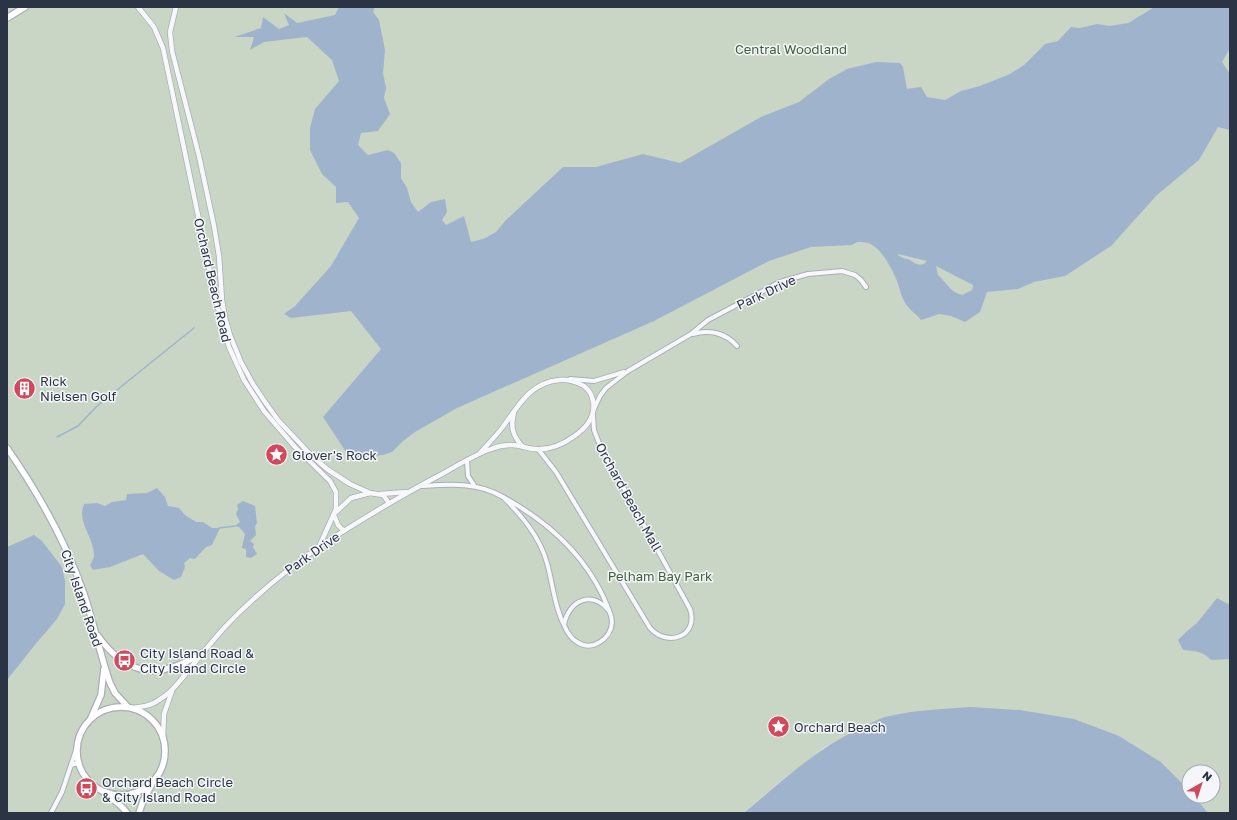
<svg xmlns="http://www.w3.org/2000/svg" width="1237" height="820" viewBox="0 0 1237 820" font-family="'Golos Text',sans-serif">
<rect width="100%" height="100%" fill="#e4e7ec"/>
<polygon fill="#c9d6c5" points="7,7 1154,7 654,310 1193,68 1230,48 1230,813 1208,813 1194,796 1213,796 1213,772 1189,772 1189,790 1161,762 1119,736 884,718 854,731 825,747 781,781 744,813 7,813"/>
<g fill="#9fb4cc" fill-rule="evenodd">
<path d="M 339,7 L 375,7 L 373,12 L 379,20 L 385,50 L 383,73 L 386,88 L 384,98 L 390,114 L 378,131 L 361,133 L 358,145 L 368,155 L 388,150 L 394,153 L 401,163 L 401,178 L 407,188 L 411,202 L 418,212 L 431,202 L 445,199 L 447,212 L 442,220 L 446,225 L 464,216 L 471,242 L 483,239 L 496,232 L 506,220 L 563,167 L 596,167 L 643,154 L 680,163 L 761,117 L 799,102 L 829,79 L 847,69 L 876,62 L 900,63 L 903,67 L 907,89 L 921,87 L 927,97 L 945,100 L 961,91 L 980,86 L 1010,74 L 1024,65 L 1045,44 L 1058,41 L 1071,27 L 1080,28 L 1097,24 L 1110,26 L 1128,23 L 1154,7 L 1230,7 L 1230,48 L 1222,62 L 1230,74 L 1230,130 L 1218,127 L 1199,160 L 1157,195 L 1111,246 L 1065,276 L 1034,282 L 1018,289 L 987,292 L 980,312 L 965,322 L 951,316 L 939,314 L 921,320 C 917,314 910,311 906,304 C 901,297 900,289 897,281 C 892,269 883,251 872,245 C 869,242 862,242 857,242 L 852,245 L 811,247 L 769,261 L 654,321 L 457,408 L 415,432 L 403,441 L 392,452 L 383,455 L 350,458 L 323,417 L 381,349 L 351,311 L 291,318 L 284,314 L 295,306 L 331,266 L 359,218 L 348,202 L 336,203 L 336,187 L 322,174 L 310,150 L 310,128 L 315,109 L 339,81 L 332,60 L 307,37 L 264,42 L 250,50 L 254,37 L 234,37 L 261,28 L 263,17 L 279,29 L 289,25 L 284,13 L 297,23 L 335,15 ZM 898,255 L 898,254 L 927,261 L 924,264 C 916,266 914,262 908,259 C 903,258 902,258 898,255 ZM 936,266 L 973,285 L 972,290 L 962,295 C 950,292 947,283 938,275 Z"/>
<path d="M 157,488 L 165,497 L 168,506 L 179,508 L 185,515 L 196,522 L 203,522 L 212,528 L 220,528 L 212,545 L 206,547 L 195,559 L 190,558 L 184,563 L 185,567 L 181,577 L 174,580 L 159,571 L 143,554 L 110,567 L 93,570 L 90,565 L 94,557 C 94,553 93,548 92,544 C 88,531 78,519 84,504 L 97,503 L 105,506 L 112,502 L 126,500 L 127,494 L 147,493 Z"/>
<polygon points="243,501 255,506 257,523 255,526 256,535 250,541 254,544 253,547 257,554 251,558 246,557 246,549 242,548 242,547 245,534 239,527 235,526 240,522 236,514 238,509 237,505"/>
<polygon points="34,535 42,541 62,567 65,581 65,604 57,619 34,646 7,680 7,547"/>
<path d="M 1217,598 L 1230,605 L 1230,659 L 1211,660 C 1203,651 1195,651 1183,650 L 1178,640 L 1186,632 L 1197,623 Z"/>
<path d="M 970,707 L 1020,710 L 1074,719 L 1119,736 L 1161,762 L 1189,790 L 1189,796 L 1194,796 L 1208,813 L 744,813 C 782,781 819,746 865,726 C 872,723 878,719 885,717 C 913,710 942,709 970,707 Z"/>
</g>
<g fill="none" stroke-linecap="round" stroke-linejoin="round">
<g stroke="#9fb4cc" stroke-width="1.5">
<polyline points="57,437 78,426 97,406 194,328"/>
<polyline points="219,528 235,526"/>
</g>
<defs>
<g id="minor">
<path d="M 693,334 C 709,329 726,333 737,346"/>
<polyline points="570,379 594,381 624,372"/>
<polyline points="594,409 600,396 606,388 628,371 691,334 708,320 780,282 808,274 842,271 855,275 861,280 866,287"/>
<path d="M 538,449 L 556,472 L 650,628 C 668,648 699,636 690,609 L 599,443 L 594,430 L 593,415"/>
<polyline points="467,460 468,476 474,485"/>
<path d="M 422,486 C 451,484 478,482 503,497"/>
<path d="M 564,625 C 554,606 553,584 547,563 C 540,537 522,516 503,497 C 545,520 582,552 603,596 C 606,604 612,614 612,622 C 611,639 592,652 577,642 C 570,638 567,632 564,625 C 568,601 592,589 609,611"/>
<polyline points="72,765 77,763 80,766"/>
<polyline points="51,813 62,792 78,744"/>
</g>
<g id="tertiary">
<polyline points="138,7 154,27 163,48 216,301 229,347 244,380 264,411 295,447 330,481 336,492 336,509 319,547"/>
<polyline points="176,7 170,32 172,51 199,156 214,226 219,256 222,300 225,318 230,335 241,362 253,384 265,402 278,420 310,454 327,469 350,484 370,493 383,495 389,503"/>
<path d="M 514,413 C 510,427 513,436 522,446"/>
<polyline points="380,494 407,492"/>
<polyline points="336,512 351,498 370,493"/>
<polyline points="334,515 338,525 344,531"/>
<path d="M 131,708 C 141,707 151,706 159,700 C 171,693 179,682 188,671 C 199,657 211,643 223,629 C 255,595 292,565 331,539 C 367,516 404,494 442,474 C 458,465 474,455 491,449 C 501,445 510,444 520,446 C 525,447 530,449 535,449 C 548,450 562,445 573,437 C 585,429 596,417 593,401 C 592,395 589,390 584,386 C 578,382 566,379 559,380 C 529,383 518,407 502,428 C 495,437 487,445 480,453"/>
<polyline points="163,738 164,714 172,691"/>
</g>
<g id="secondary">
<path d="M 7,448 C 39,494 66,542 84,594 C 94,624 100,654 110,683 L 115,693 L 128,707"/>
<path d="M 98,636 C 128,678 161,679 202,653"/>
<circle cx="121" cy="751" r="44"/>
<polyline points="91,718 101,695 104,669"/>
<path d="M 104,792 C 111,799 121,804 127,813"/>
<polyline points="139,813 143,801 152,784"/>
</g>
<polyline id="primary" points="7,18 25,7"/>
</defs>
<use href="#minor" stroke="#a9aeb7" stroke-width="6"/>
<use href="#tertiary" stroke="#a9aeb7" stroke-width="6"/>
<use href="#secondary" stroke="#a9aeb7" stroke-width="8"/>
<use href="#primary" stroke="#a3abb8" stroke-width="8"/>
<use href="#minor" stroke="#f7f8fa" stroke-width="4"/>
<use href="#tertiary" stroke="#f7f8fa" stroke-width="4.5"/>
<use href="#secondary" stroke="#fff" stroke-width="5.5"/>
<use href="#primary" stroke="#fff" stroke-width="6"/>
</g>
<defs>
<symbol id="building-disc" viewBox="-11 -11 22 22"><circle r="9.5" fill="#d1495b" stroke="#f4f6f9"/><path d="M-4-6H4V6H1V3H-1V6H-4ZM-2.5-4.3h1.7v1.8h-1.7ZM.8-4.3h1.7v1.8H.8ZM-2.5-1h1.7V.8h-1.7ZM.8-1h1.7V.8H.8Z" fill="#fff"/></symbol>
<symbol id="sight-disc" viewBox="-11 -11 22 22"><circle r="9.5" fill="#d1495b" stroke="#f4f6f9"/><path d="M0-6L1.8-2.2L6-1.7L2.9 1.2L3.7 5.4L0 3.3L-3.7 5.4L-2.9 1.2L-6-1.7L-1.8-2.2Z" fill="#fff"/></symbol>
<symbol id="bus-disc" viewBox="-11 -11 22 22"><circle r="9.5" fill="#d1495b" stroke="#f4f6f9"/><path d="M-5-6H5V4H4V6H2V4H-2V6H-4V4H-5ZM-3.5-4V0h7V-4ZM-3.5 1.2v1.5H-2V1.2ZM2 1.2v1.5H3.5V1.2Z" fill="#fff"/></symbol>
</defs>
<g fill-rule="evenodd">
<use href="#building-disc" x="12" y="376" width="25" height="25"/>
<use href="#sight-disc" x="264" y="442" width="25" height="25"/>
<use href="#bus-disc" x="112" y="648" width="25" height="25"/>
<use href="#sight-disc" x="766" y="714" width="25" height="25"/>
<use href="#bus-disc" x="74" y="776" width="25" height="25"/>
</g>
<g text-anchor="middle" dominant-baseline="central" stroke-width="3" stroke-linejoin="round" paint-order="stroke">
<g font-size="13" fill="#3f6138" stroke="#f4f6f9">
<text x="791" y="49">Central Woodland</text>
<text x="660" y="576">Pelham Bay Park</text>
</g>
<g font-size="13" fill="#2b3445" stroke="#f4f6f9">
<text transform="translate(213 280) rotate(77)">Orchard Beach Road</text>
<text transform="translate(766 292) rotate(-25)">Park Drive</text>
<text transform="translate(629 497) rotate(61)">Orchard Beach Mall</text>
<text transform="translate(312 553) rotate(-35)">Park Drive</text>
<text transform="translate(82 598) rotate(71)">City Island Road</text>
</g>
<g font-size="13" fill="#2b3445" stroke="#f4f6f9" text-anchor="start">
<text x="40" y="381">Rick<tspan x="40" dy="15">Nielsen Golf</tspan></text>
<text x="292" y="455">Glover's Rock</text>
<text x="140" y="653">City Island Road &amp;<tspan x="140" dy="15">City Island Circle</tspan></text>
<text x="794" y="727">Orchard Beach</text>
<text x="102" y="782">Orchard Beach Circle<tspan x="102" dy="15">&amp; City Island Road</tspan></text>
</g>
</g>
<rect width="1237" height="820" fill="none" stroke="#2b3445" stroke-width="16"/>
<g transform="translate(1201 784) rotate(39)"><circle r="19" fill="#f4f6f9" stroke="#a4a8b1"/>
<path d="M0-3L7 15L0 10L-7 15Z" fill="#d1495b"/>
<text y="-6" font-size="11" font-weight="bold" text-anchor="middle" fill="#2b3445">N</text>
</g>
</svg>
